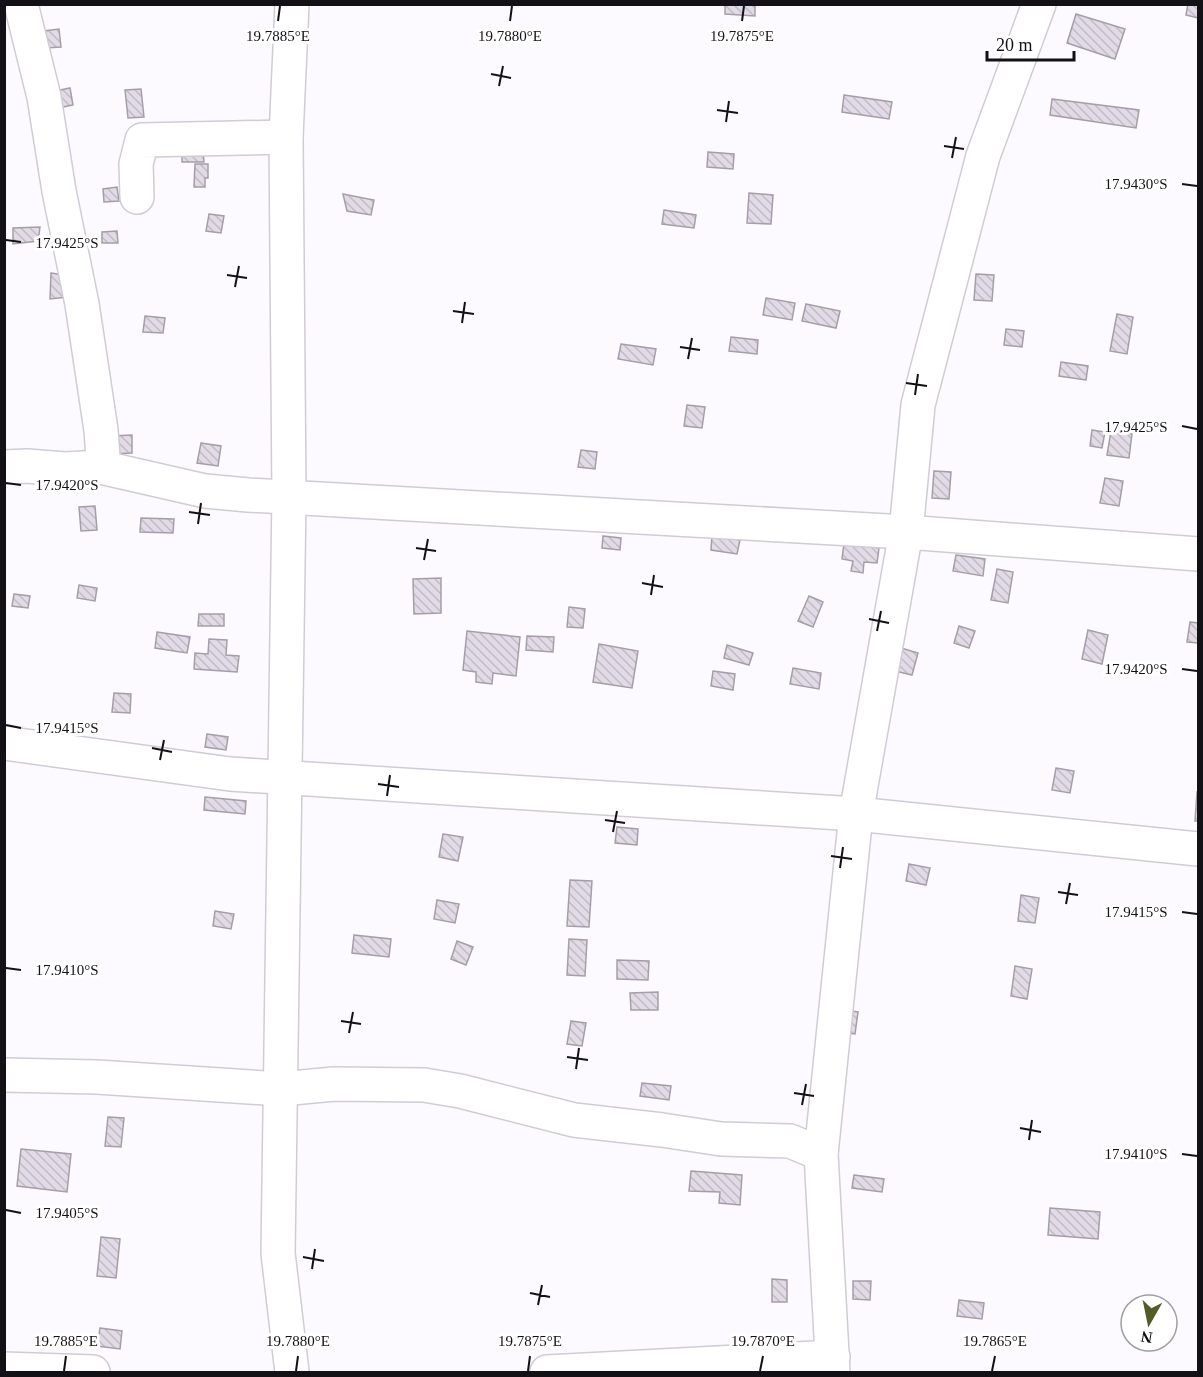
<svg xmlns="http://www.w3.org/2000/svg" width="1203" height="1377" viewBox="0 0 1203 1377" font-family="Georgia,serif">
<defs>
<pattern id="building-back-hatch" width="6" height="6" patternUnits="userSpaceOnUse" patternTransform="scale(1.5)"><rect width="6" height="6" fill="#e2dbe7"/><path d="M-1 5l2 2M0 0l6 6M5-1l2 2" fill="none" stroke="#c1bbc5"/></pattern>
</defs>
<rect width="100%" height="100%" fill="#fcfafe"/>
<g fill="url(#building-back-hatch)" stroke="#a49ea9" stroke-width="1.5">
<polygon points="725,4 755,4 755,16 725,14"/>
<polygon points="1188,4 1198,4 1198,18 1186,15"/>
<polygon points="1076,14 1125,29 1115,59 1067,43"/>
<polygon points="59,29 61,47 46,48 44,31"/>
<polygon points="70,88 73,105 58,108 55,91"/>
<polygon points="141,89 144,117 128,118 125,90"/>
<polygon points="844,95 892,102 889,119 842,112"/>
<polygon points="1052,99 1139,110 1136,128 1050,115"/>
<polygon points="182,149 203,149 204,162 182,162"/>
<polygon points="708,152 734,154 733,169 707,167"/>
<polygon points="195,164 208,164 208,178 205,178 205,187 194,187"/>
<polygon points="117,187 119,201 104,202 103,189"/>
<polygon points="749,193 773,195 771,224 747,223"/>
<polygon points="343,194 374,200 371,215 347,211"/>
<polygon points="664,210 696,215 694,228 662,224"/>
<polygon points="209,214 224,216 221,233 206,231"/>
<polygon points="40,227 38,241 13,244 13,228"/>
<polygon points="117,231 118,243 102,243 102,232"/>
<polygon points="51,273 69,276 68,297 50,299"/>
<polygon points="976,274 994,275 992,301 974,300"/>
<polygon points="766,298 795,303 792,320 763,315"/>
<polygon points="806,304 840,311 836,328 802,321"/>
<polygon points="1117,314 1133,317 1127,354 1110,351"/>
<polygon points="145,316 165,318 163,333 143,332"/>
<polygon points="1006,329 1024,331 1022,347 1004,345"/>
<polygon points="731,337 758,340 757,354 729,351"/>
<polygon points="621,344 656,349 653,365 618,359"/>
<polygon points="1061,362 1088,366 1086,380 1059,376"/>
<polygon points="687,405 705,407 702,428 684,426"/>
<polygon points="1092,430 1105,432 1102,448 1090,446"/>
<polygon points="1111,431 1132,434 1129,458 1107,455"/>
<polygon points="132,435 132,453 112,454 111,436"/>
<polygon points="201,443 221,446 218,466 197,463"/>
<polygon points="581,450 597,452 595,469 578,467"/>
<polygon points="934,471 951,472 949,499 932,498"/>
<polygon points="1105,478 1123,481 1119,506 1100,503"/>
<polygon points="95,506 97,530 81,531 79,507"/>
<polygon points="141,518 174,519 173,533 140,532"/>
<polygon points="712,535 740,540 737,554 711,550"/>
<polygon points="603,536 621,538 620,550 602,548"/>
<polygon points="844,543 879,548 877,563 864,562 863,573 851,571 853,561 842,559"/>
<polygon points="956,555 985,559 983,576 953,571"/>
<polygon points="997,569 1013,572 1008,603 991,600"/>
<polygon points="441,578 441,613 414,614 413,579"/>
<polygon points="79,585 97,588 95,601 77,598"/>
<polygon points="14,594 30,596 28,608 12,606"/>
<polygon points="809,596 823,602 813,627 798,621"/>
<polygon points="569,607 585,609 583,628 567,627"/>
<polygon points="199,614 224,614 224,626 198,626"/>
<polygon points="1190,622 1198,623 1198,643 1187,642"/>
<polygon points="959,626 975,631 969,648 954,643"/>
<polygon points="1088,630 1108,635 1102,664 1082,659"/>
<polygon points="467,631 520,637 516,676 493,673 492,684 476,682 476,672 463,670"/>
<polygon points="157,632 190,637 187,653 155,648"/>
<polygon points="527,636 554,637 553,652 526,650"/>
<polygon points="209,639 227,640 226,655 239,656 237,672 194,669 195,653 208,654"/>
<polygon points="599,644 638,651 632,688 593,682"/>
<polygon points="727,645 753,653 749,665 724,658"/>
<polygon points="901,648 918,653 912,675 895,671"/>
<polygon points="793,668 821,673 819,689 790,684"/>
<polygon points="713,671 735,674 733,690 711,686"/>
<polygon points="114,693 131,694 130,713 112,712"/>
<polygon points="207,734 228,737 226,750 205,747"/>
<polygon points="1056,768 1074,771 1070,793 1052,790"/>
<polygon points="1197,792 1198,792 1198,821 1195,821"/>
<polygon points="205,797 246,801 245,814 204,810"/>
<polygon points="617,827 638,829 637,845 615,843"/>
<polygon points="443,834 463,837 458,861 439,857"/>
<polygon points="909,864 930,868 926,885 906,881"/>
<polygon points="570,880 592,881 589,927 567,926"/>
<polygon points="1021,895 1039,898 1035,923 1018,921"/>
<polygon points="437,900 459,904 455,923 434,919"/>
<polygon points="215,911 234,914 231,929 213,926"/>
<polygon points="354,935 391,939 389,957 352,953"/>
<polygon points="569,939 587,940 585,976 567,975"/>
<polygon points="457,941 473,947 466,965 451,959"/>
<polygon points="617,960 649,961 648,980 617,979"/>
<polygon points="1015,966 1032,969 1027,999 1011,996"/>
<polygon points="658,992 658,1010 631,1010 630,993"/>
<polygon points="843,1010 858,1012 855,1034 839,1032"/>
<polygon points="571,1021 586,1023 582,1046 567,1044"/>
<polygon points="642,1083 671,1086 669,1100 640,1096"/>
<polygon points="108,1117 124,1118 121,1147 105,1146"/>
<polygon points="21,1149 71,1154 67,1192 17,1186"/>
<polygon points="691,1171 742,1175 740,1205 719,1203 720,1192 689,1191"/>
<polygon points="854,1175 884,1179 882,1192 852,1188"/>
<polygon points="1050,1208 1100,1212 1098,1239 1048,1235"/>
<polygon points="101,1237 120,1239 116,1278 97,1276"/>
<polygon points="772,1279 787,1280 787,1302 772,1302"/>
<polygon points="853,1281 871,1281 870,1300 853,1299"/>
<polygon points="959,1300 984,1303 982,1319 957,1316"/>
<polygon points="100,1328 122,1331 120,1349 97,1346"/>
</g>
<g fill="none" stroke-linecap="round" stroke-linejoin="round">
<defs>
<g id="minor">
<polyline points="21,4 44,97 59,191 82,304 101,430 103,457 100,467"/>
<polyline points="292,4 286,137 289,496 278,1253 292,1372"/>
<polyline points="137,197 136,164 142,140 286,137"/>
<polyline points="4,467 27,466 65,469 100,467 205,491 248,495 906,532 1198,554"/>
<polyline points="4,743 230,774 856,814 1198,849"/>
<polyline points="4,1075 97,1077 281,1089 334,1084 424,1085 460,1091 574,1120 662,1130 721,1139 790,1141 821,1154"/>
<polyline points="4,1369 93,1372"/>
<polyline points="547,1372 833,1357"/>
<polyline points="833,1372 821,1154 856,814 906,532 918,405 983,156 1039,4"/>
</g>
</defs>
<use href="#minor" stroke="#d1cbd6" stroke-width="36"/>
<use href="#minor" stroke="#fff" stroke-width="33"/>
</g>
<path fill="none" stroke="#131115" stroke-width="2" d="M 278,21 L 280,6M 510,21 L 512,6M 742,21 L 744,6M 491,74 L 511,78M 499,86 L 503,66M 717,110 L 738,113M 726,122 L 729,101M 944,146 L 964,149M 952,158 L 956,137M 1182,184 L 1197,186M 6,240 L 21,242M 227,275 L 247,278M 235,287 L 239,266M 453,311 L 474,314M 462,323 L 465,302M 680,347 L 700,350M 688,359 L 692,338M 906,383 L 927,386M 915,395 L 918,374M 1182,426 L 1197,429M 6,483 L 21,485M 189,512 L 210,515M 198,524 L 201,503M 416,548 L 436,551M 424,560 L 428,539M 642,583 L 663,587M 651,595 L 654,575M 869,619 L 889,623M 877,631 L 881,611M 1182,669 L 1197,671M 6,725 L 21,728M 152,748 L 172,752M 160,760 L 164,740M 378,784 L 399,787M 387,796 L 390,775M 605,820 L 625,823M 613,832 L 617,811M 831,856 L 852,859M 840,868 L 843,847M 1058,892 L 1078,895M 1066,904 L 1070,883M 1182,912 L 1197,914M 6,968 L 21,970M 341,1021 L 361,1024M 349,1033 L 353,1012M 567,1057 L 588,1060M 576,1069 L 579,1048M 794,1093 L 814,1096M 802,1105 L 806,1084M 1020,1128 L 1041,1132M 1029,1140 L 1032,1120M 1182,1154 L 1197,1156M 6,1210 L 21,1213M 303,1257 L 324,1261M 312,1269 L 315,1249M 530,1293 L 550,1297M 538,1305 L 542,1285M 64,1371 L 66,1356M 296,1371 L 298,1356M 528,1371 L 530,1356M 760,1371 L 763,1356M 992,1371 L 995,1356"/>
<g font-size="15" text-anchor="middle" fill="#131115" stroke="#fff" stroke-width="6" stroke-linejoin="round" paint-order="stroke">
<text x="278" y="41">19.7885°E</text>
<text x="510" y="41">19.7880°E</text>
<text x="742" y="41">19.7875°E</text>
<text x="1136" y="189">17.9430°S</text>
<text x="67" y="248">17.9425°S</text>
<text x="1136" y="432">17.9425°S</text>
<text x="67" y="490">17.9420°S</text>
<text x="1136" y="674">17.9420°S</text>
<text x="67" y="733">17.9415°S</text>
<text x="1136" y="917">17.9415°S</text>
<text x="67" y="975">17.9410°S</text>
<text x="1136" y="1159">17.9410°S</text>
<text x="67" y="1218">17.9405°S</text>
<text x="66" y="1346">19.7885°E</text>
<text x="298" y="1346">19.7880°E</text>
<text x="530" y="1346">19.7875°E</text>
<text x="763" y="1346">19.7870°E</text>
<text x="995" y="1346">19.7865°E</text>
</g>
<rect width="1203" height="1377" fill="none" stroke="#131115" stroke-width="12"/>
<g transform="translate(1149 1323) rotate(189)"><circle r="28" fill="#ffffff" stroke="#a1a0a1" stroke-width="1.5"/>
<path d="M0-4.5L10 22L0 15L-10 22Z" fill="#545b29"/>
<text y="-9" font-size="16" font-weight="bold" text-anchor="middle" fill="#131115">N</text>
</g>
<path d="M987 51v9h87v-9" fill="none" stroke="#131115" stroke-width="3"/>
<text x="996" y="51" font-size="18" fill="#131115" stroke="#ffffff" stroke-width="4.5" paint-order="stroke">20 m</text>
</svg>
